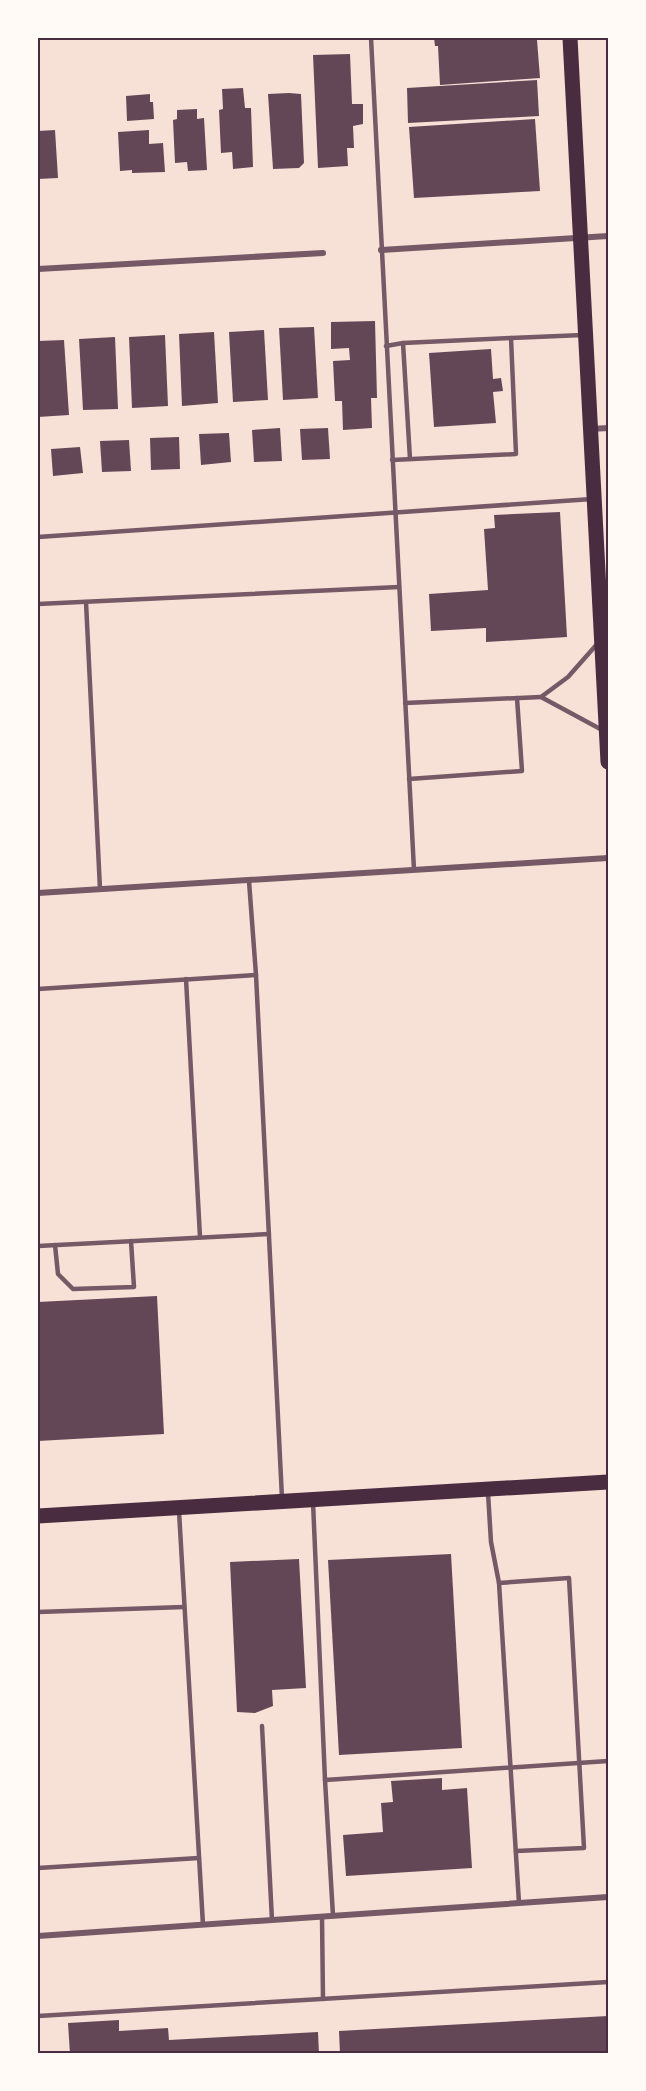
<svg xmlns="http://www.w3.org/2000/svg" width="646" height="2091" viewBox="0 0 646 2091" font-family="Montserrat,sans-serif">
<rect width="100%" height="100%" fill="#f7e1d7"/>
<g fill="#644757">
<polygon points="434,38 533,38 533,40 537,40 540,78 440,85 438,46 435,46"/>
<polygon points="350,54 352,104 363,104 363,124 353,126 354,148 347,148 348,166 318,168 313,55"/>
<polygon points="537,80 539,116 408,123 407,88"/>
<polygon points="243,88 245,108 251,108 253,167 233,169 232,152 221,153 219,110 223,109 222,89"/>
<polygon points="289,93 301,94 304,163 299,168 273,169 268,94"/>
<polygon points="150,94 150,102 153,102 154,119 127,121 126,96"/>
<polygon points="197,109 197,119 204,118 207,170 188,171 187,162 175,163 173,120 177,119 177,110"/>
<polygon points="535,119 540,191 414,198 409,127"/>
<polygon points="55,130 58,178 38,179 38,131"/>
<polygon points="149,130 149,144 163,143 165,172 132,173 132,170 120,171 118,132"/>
<polygon points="375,321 377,398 371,398 372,428 343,430 342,401 335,401 333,361 350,360 349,348 331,349 331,322"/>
<polygon points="314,327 318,398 283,400 279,328"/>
<polygon points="264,330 268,400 233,402 229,332"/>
<polygon points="214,332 218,403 182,406 179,334"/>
<polygon points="165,335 168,406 132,408 129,337"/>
<polygon points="115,337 118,409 83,410 79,339"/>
<polygon points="64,340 69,415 38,417 38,341"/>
<polygon points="491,349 493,379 501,378 503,391 493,392 496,423 434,427 429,353"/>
<polygon points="280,428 282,461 254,462 252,430"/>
<polygon points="328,428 330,459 302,460 300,429"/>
<polygon points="229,433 231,462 201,465 199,434"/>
<polygon points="179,437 180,469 151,470 150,438"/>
<polygon points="129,440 131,471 102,472 100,441"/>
<polygon points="80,447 83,473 53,476 51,449"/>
<polygon points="560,512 567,637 486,642 486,628 431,631 429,594 488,590 484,529 495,528 494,515"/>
<polygon points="157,1296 164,1434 38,1441 38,1302"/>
<polygon points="451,1554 462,1748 339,1755 328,1560"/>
<polygon points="299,1559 306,1688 272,1690 273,1706 255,1713 237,1712 230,1562"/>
<polygon points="442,1778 442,1790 467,1788 472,1868 346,1876 343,1835 383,1832 381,1803 393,1802 391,1781"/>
<polygon points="608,2016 608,2054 340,2054 339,2031"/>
<polygon points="119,2020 119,2031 168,2028 169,2040 318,2032 319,2054 70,2054 68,2023"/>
</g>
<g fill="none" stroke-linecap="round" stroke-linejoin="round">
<g stroke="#755966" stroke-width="4.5">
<polyline points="371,38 414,870"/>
<polyline points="403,343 410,459"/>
<polyline points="386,346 403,343 511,338"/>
<polyline points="392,460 516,454 511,338 583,335"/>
<polyline points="38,537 592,499"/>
<polyline points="86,602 100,889"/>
<polyline points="38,604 399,587"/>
<polyline points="598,643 568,677 541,697 604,731"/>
<polyline points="405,703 541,697"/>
<polyline points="409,779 522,771 517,698"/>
<polyline points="249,881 256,975 282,1498"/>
<polyline points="186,979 200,1237"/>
<polyline points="38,989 256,975"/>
<polyline points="55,1245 58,1274 73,1289 134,1287 131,1241"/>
<polyline points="38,1246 269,1234"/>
<polyline points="488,1493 491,1542 499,1583 519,1903"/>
<polyline points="313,1502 325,1780 333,1916"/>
<polyline points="179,1511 203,1925"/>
<polyline points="499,1583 569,1578 584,1848 516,1851"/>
<polyline points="38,1612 184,1607"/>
<polyline points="262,1726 272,1920"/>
<polyline points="325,1780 608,1761"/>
<polyline points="38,1868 199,1858"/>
<polyline points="322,1917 323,1999"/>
<polyline points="38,2016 608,1982"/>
</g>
<g stroke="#755966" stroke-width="6">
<polyline points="381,250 608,236"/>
<polyline points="38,269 323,253"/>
<polyline points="591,429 608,428"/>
<polyline points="38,893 608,858"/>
<polyline points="38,1936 608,1897"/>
</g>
<g stroke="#4a2c40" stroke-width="15">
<polyline points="570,38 608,762"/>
<polyline points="38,1516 608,1482"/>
</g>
</g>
<rect width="646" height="2091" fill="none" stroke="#fffaf5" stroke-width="78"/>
<rect x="39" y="39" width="568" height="2013" fill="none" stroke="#4a2c40" stroke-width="2"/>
</svg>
